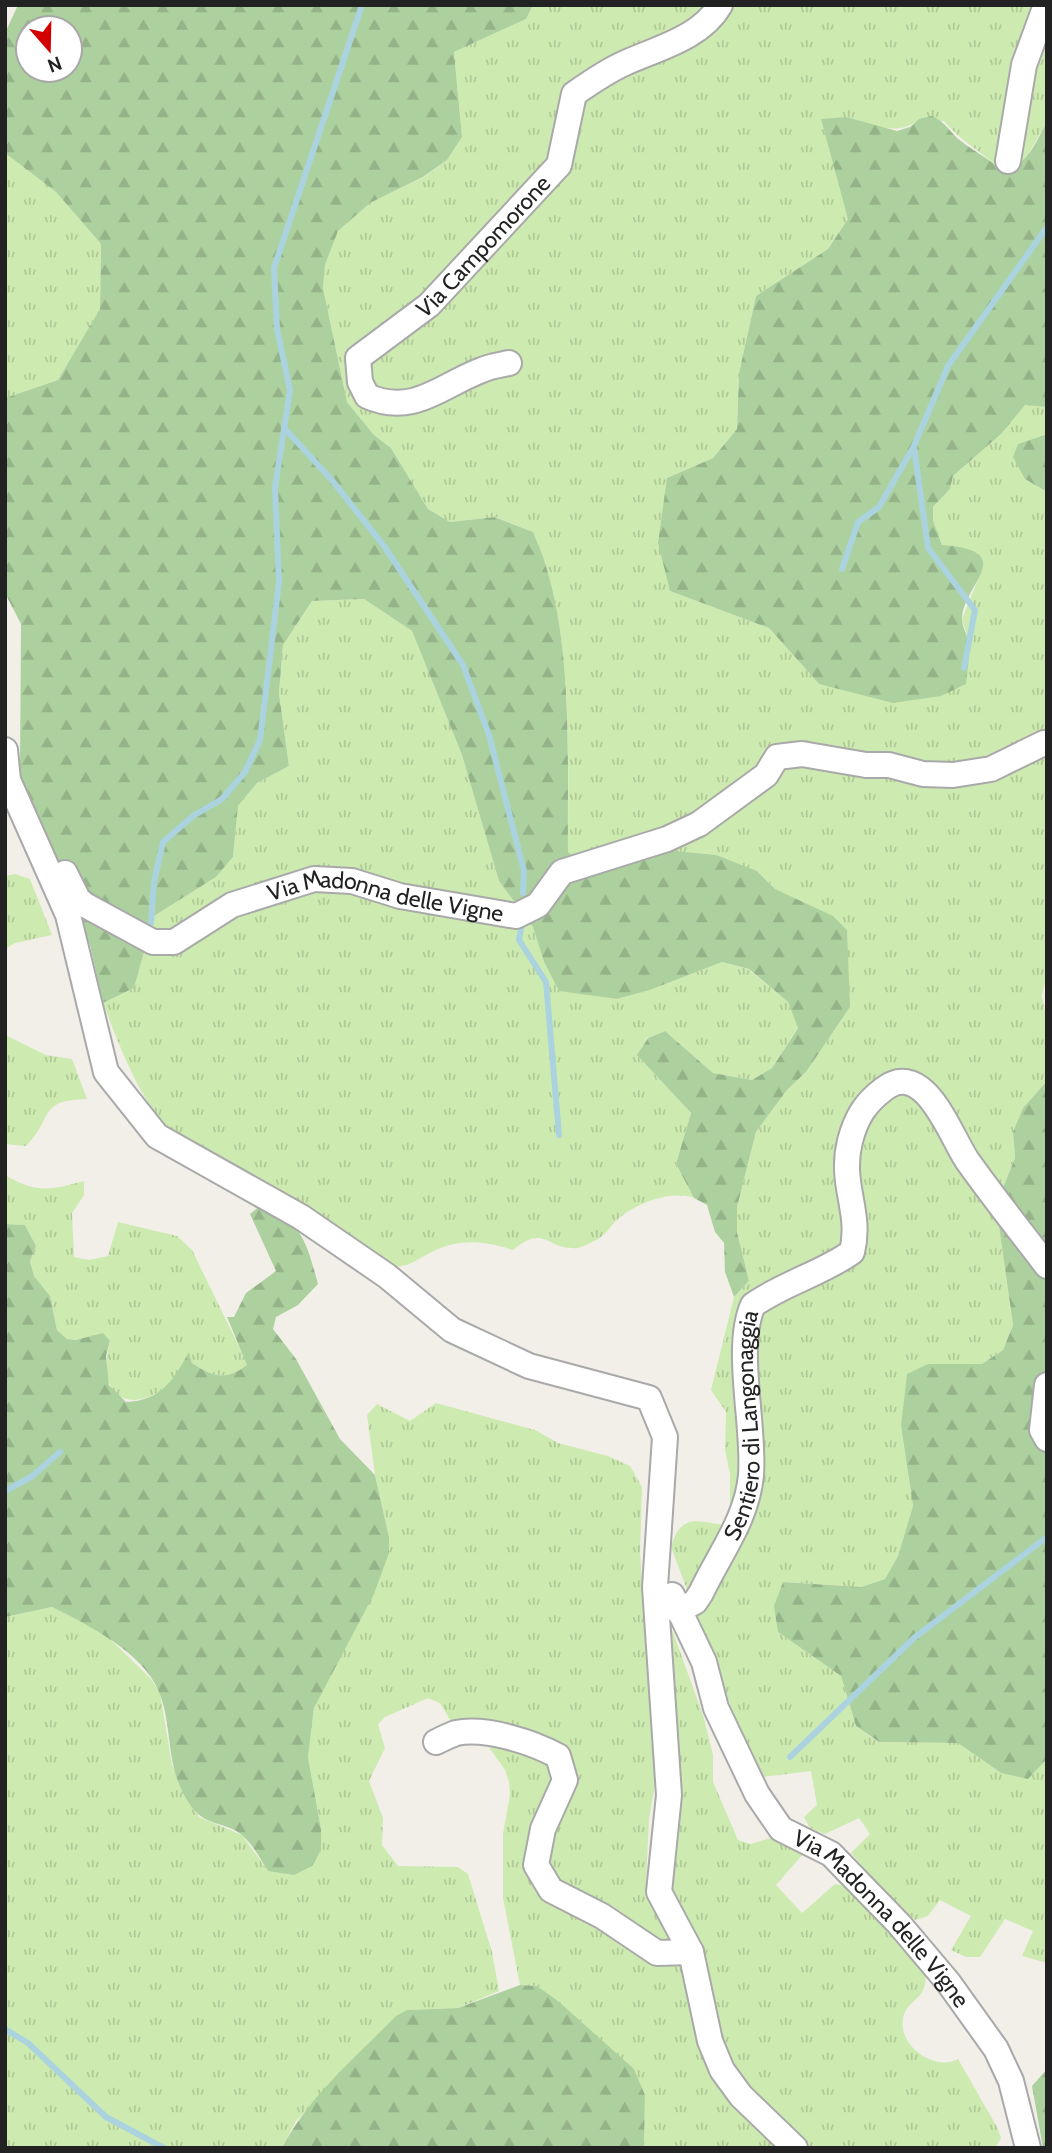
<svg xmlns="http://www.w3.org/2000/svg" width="1052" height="2153" viewBox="0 0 1052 2153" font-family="Cabin,sans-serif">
<defs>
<pattern id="grass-tufts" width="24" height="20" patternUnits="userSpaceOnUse" patternTransform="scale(1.75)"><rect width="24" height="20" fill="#cdebb0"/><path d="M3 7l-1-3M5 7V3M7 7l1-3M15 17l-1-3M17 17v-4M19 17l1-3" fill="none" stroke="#b0c997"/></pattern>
<pattern id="forest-firs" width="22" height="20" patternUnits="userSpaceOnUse" patternTransform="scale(1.75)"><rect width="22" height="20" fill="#add19e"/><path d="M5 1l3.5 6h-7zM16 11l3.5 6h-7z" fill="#95b388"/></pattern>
</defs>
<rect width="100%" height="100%" fill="#f2efe9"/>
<g fill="url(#grass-tufts)">
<path d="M 533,5 L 1047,5 L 1047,122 L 1024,161 L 1015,169 L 1002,171 C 983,152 961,142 944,121 L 919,119 C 898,138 871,124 846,117 L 848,219 L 828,249 L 756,296 L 739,373 L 737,429 L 713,458 L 667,478 L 670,591 L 769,628 L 819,684 L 969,643 L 962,619 L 983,567 L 942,545 L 933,520 L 933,507 L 950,489 L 953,476 L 1001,434 L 1025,404 L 1047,407 L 1047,434 L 1018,444 L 1025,479 L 1047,492 L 1047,974 L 1042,996 L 1047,1020 L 1047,1081 L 1023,1108 L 1013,1132 L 1015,1158 L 996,1205 L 1013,1325 L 1003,1350 L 982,1364 L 928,1364 L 901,1426 L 913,1506 L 898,1556 L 885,1579 L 861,1587 L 783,1582 L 778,1632 L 841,1676 L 856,1726 L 878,1742 L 958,1743 L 1001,1773 L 1046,1760 L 1047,1734 L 1047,1963 L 1022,1956 L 1033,1931 L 1005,1919 L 980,1957 L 966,1957 L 951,1950 L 971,1916 L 940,1900 L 928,1916 L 915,1920 L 885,1892 L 851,1853 L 870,1834 L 859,1818 L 825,1834 L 810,1828 L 804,1817 L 817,1805 L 811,1771 L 763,1777 L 754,1768 L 671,1547 C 681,1510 701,1523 730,1526 L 730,1474 L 725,1450 L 726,1412 L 711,1390 L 734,1297 L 749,1281 L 737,1232 L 737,1207 L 756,1132 L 787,1090 L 806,1072 L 850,1007 L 775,889 L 757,871 L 593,869 L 568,852 C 568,754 574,621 533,532 L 496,517 L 450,522 L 428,509 L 391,448 L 374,435 L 347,402 L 323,288 L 325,265 L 338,231 L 370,203 L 424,177 L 447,160 L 462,137 L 454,52 L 526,19 Z"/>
<polygon points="5,153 56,192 101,244 100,310 58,380 5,398"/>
<path d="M 364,599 L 412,631 L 462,755 L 499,881 L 533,927 L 544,962 L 559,990 L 617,999 L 650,990 L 722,962 L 748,969 L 788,1002 L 798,1027 L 772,1068 L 752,1080 L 713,1073 L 665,1031 L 647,1038 L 638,1056 L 691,1113 L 676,1164 L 694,1198 C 670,1190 637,1203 618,1219 C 610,1226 604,1238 594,1241 C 589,1244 579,1249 573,1248 C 546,1248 544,1224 513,1250 C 484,1241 460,1238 432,1252 C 412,1262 411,1267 386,1267 L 176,1138 C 140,1102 121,1050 103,1003 L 134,988 L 154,916 L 216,877 L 233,857 L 238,806 L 257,783 L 289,766 L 279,693 L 283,645 L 312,601 Z"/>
<polygon points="15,874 30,879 52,935 15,943 5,949 5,876"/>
<path d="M 5,1035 L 46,1055 L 72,1059 L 87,1099 C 37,1100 54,1118 26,1146 L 5,1144 Z"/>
<path d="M 5,1175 C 37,1194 50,1190 84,1181 L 84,1195 L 72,1213 L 74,1257 L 89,1260 L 108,1256 L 118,1222 L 177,1236 L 192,1250 L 248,1365 C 226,1381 213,1377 192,1363 L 189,1353 C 184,1363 178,1379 169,1385 C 125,1419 96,1391 110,1342 L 67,1339 L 57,1330 L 50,1296 L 34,1276 L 30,1261 L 36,1246 L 25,1225 L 5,1224 Z"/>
<polygon points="436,1403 535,1430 558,1443 608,1456 630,1466 642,1487 640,1553 656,1780 649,1819 646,1884 651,1902 673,1938 682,1963 697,2025 782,2148 644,2148 645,2095 537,1986 520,1985 503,1898 503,1834 510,1795 509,1782 505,1770 490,1749 498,1729 453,1725 440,1703 428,1698 385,1717 378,1724 385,1748 369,1781 383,1818 382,1845 398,1866 458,1867 468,1874 492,1952 499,1991 458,2008 407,2010 296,2121 282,2148 5,2148 5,1617 52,1607 105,1634 151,1679 160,1693 172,1765 199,1817 242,1835 268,1871 321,1829 308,1757 314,1708 389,1537 375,1475 367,1415 377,1404 410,1421"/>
<path d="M 666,1613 L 704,1718 L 713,1755 L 713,1782 L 738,1840 L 750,1844 L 774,1837 L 804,1853 L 776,1885 L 802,1913 L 835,1884 L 847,1886 L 926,1972 C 925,1977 926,1984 924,1988 C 919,2001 905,2004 903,2019 C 898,2046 935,2072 958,2059 L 997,2127 L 1001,2138 L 995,2148 L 810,2148 L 743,2085 L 725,2049 L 717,2011 L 700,1961 L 670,1890 Z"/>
</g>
<g fill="url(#forest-firs)" fill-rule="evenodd">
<path d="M 18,5 L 533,5 L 526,19 L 454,52 L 462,137 L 447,160 L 423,177 L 370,203 L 338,231 L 325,265 L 323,288 L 347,402 L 374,435 L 391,448 L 428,509 L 450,522 L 495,517 L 533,532 C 575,622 567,754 568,852 L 593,869 L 673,851 L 716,855 L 757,871 L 775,889 L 833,916 L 847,930 L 850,1007 L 806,1072 L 787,1090 L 756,1132 L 737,1207 L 737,1232 L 749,1281 L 734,1297 L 725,1272 L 724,1243 L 715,1232 L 707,1205 L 694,1198 L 676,1164 L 691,1113 L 637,1055 L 648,1038 L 665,1031 L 713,1073 L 752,1080 L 772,1068 L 798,1028 L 788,1002 L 749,969 L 722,962 L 650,990 L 617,999 L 559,991 L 544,962 L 533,927 L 499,881 L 462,755 L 412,631 L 364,599 L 312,601 L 283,645 L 279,693 L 289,766 L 257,783 L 238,806 L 233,857 L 216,877 L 154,916 L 134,988 L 103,1003 L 90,945 L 31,807 L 20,773 L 21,624 L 5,593 L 5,398 L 58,380 L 100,309 L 101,244 L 56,192 L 5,153 L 5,33 ZM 28,28 L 70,28 L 70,70 L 28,70 Z"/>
<path d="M 932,116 C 946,122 950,133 961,141 C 976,153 987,157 1002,171 C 1027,167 1035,143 1047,122 L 1047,407 L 1025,405 L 1001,434 L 953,476 L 950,489 L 933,507 L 933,520 L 942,545 C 1021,551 962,585 962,619 C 962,628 969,637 969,646 C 970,658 967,671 966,684 L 941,696 L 893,703 L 819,684 L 769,628 L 670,591 L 658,543 L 667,478 L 713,458 L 737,429 L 739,373 L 756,296 L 828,249 L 848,219 L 821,119 L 846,117 L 897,131 L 910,127 L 919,119 Z"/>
<polygon points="1047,434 1047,492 1025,479 1013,457 1018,444"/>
<polygon points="1047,1081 1047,1734 1046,1760 1028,1779 1001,1773 958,1743 879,1742 856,1726 841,1676 778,1632 774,1606 783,1582 861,1587 885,1579 898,1556 913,1506 901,1426 907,1374 928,1364 982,1364 1003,1350 1013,1325 996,1205 1015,1158 1013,1132 1023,1108"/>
<path d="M 260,1206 C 303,1220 307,1245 318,1284 L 298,1305 L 276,1317 L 273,1329 L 296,1359 L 340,1439 L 375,1475 L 389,1537 L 389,1553 L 374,1594 L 314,1708 L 308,1757 L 321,1829 L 321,1850 L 312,1866 L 294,1875 L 268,1871 C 261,1860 253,1845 243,1836 C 224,1819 205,1830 187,1800 C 165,1765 173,1726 159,1692 C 143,1652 88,1625 52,1607 L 5,1617 L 5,1224 L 25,1225 L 36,1246 L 30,1261 L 34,1276 L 50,1296 L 57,1330 L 67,1339 L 76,1340 L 103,1333 L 110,1341 L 106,1356 L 109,1385 L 126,1402 C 161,1401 174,1379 189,1352 L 192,1363 C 213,1377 226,1381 247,1365 L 227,1317 L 234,1317 L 246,1293 L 276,1271 L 250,1214 Z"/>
<path d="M 520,1985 L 537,1986 L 558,2001 L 634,2069 L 645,2095 L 644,2148 L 282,2148 C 309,2096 355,2058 396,2016 L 407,2010 L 458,2008 Z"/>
<polygon points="1047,2069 1047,2148 1043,2148 1032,2086"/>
</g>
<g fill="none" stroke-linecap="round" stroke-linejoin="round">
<g stroke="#aad3df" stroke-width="6">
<polyline points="286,430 331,479 384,546 463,665 489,735 524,871 523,893"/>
<polyline points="914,447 928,548 975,610 964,668"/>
<polyline points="842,569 858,522 879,507 914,446 948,366 1047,227"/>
<polyline points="151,923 154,882 163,842 193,816 222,799 245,772 260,740 279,582 275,488 290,390 277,329 274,268 362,5"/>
<polyline points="522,923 519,940 546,982 559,1135"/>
<polyline points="5,1491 31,1477 60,1452"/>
<polyline points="790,1757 914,1638 1047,1537"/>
<polyline points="5,2029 28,2043 106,2117 164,2148"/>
</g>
<defs>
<g id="minor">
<polyline points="1008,161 1024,65 1046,5"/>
<path id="s1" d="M 509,363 C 500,365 490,366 482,370 C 443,384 414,417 367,396 L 360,382 L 358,358 L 429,305 L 559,165 L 574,94 C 591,82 607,71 625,63 C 658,48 701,38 720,5"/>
<polyline points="5,750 8,780 68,915 106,1072 157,1136 301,1217 387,1276 452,1330 529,1366 649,1398 665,1437 655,1587 669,1795 659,1892 691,1952 710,2041 722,2070 741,2096 795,2148"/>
<path id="s2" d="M 65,873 L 78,899 L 85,905 L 153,942 L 174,942 L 232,905 L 314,879 L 352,881 L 400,896 L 516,916 L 538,905 L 562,872 L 667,839 L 699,824 L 766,775 L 777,757 L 802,754 L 866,765 L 889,765 L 923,774 L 953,775 L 991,769 L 1044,743"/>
<polyline points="1047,1385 1042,1430 1047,1439"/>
<path id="s3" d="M 672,1595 L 704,1662 L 716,1708 L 757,1794 L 781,1829 L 831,1854 L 899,1924 L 948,1982 L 996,2049 L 1011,2081 L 1028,2148"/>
<path id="s4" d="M 678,1611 L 695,1602 L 701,1593 C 719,1554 747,1520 751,1475 C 755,1427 734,1347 753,1305 C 784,1283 821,1274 852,1252 C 862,1211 839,1185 850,1141 C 856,1118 865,1103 884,1089 C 926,1057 952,1141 969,1163 C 994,1198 1021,1232 1047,1266"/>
<path d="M 436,1742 C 442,1739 450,1735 456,1733 C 486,1727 532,1742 558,1756 L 565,1780 L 543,1829 L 536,1865 L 551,1890 L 602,1916 L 657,1953 L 691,1952"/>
</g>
</defs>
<use href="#minor" stroke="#a9a9a9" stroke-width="28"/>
<use href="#minor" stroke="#fff" stroke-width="24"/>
</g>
<g text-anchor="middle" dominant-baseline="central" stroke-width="7" stroke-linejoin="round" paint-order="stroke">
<g font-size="23" fill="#222" stroke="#fff">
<text stroke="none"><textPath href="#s1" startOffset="359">Via Campomorone</textPath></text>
<text stroke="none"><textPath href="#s2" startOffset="364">Via Madonna delle Vigne</textPath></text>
<text stroke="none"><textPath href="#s4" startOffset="208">Sentiero di Langonaggia</textPath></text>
<text stroke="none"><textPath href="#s3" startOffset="396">Via Madonna delle Vigne</textPath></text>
</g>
</g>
<rect width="1052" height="2153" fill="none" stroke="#222222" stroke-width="14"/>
<g transform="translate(49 49) rotate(160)"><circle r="33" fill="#ffffff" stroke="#a7a7a7" stroke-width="2"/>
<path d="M0-5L12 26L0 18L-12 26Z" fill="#d40000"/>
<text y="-10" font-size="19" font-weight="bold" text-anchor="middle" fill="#222222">N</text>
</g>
</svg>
